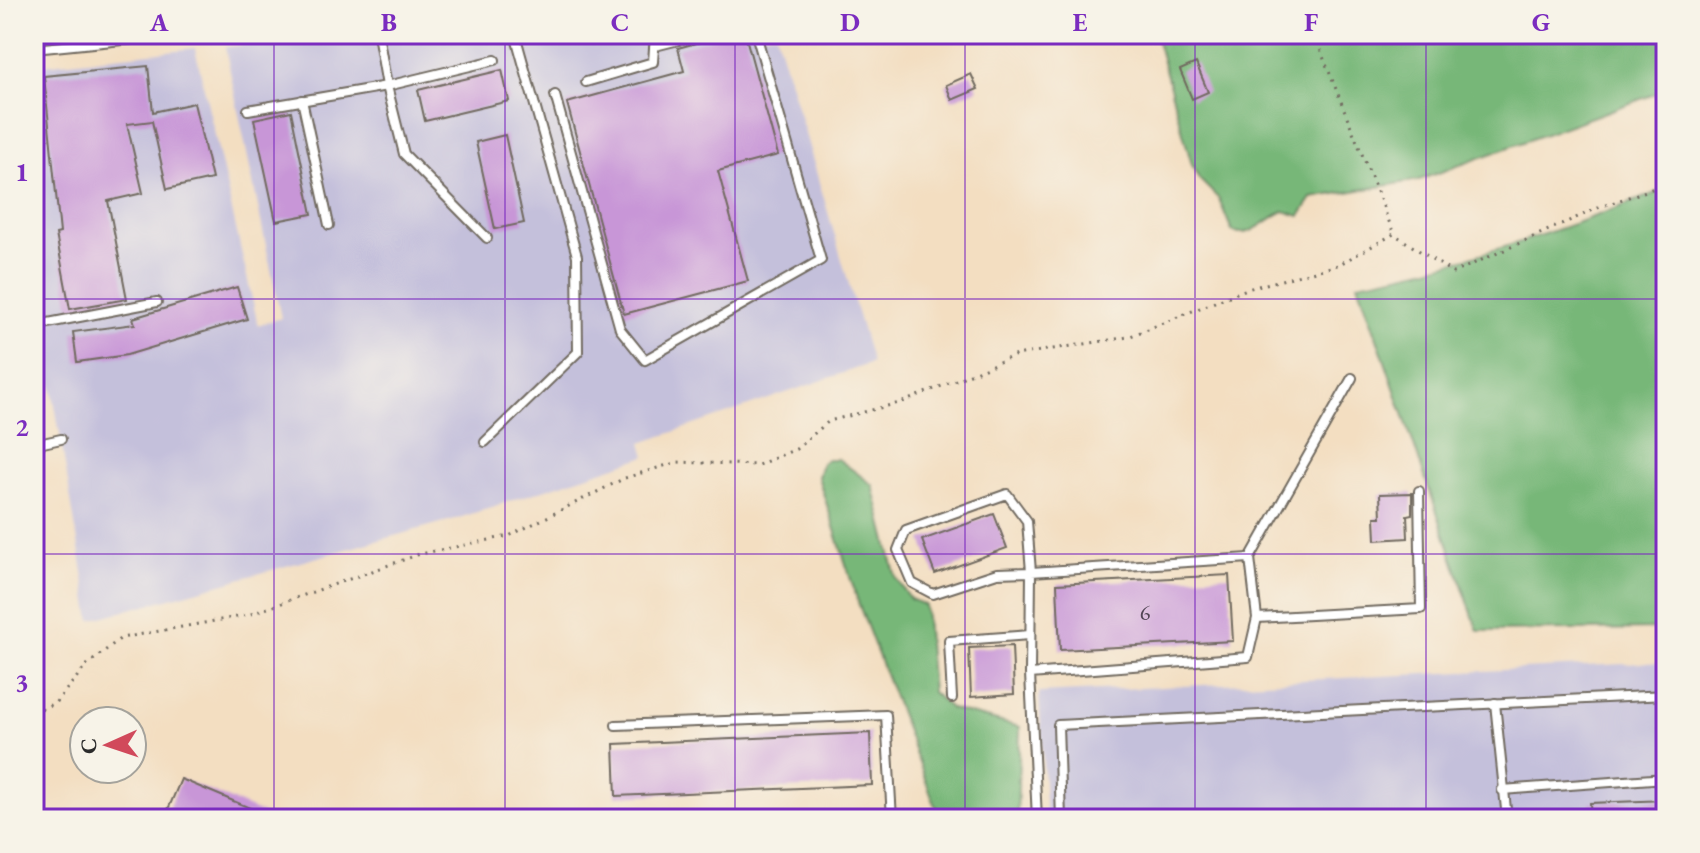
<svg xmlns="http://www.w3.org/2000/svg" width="1700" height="853" viewBox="0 0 1700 853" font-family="'EB Garamond',serif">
<rect width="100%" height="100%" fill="#f7f3e8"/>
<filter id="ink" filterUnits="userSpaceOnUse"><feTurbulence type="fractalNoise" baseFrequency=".0125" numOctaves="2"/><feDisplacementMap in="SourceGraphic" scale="16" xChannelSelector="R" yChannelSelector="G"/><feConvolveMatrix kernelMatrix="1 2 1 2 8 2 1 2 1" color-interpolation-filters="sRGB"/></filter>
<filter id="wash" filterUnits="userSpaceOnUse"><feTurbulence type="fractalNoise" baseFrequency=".006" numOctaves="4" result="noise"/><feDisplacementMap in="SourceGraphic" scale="32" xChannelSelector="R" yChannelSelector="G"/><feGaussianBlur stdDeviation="1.8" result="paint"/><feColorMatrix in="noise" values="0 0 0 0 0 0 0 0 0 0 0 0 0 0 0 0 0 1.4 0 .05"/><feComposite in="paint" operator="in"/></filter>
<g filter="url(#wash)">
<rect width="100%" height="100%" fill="#f3dec1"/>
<g fill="#c4c0db">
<polygon points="355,34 776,34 872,363 642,443 646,456 459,518 91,620 51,381 34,385 34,66 195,48 258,325 281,318 225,47"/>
<polygon points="1666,662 1666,819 1046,819 1039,693"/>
</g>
<g fill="#77b778" stroke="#517152" stroke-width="2">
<path d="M 1155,34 L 1666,34 L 1666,90 L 1419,180 L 1312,198 L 1300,216 L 1284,211 C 1267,218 1250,240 1232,231 L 1219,199 L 1199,179 L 1192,165 Z"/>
<path d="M 1666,189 L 1666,629 L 1478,631 L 1358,283 C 1464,264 1565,229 1666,189 Z"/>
<polygon points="828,459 838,459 873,485 896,578 910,599 925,605 932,692 951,709 1020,727 1017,819 946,819 935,805 859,605 818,477 822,463"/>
</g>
<g id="blocks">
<g fill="#c896d7">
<polygon points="729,34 745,34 778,155 718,171 748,281 624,314 567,103 684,71 678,48"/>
<polygon points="1196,63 1208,92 1192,99 1180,70"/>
<polygon points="148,66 153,112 194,103 212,179 167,189 152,121 127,124 143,193 108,201 127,299 70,309 56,234 60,233 44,76"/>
<polygon points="502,70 509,101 425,121 418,90"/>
<polygon points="971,74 978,89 952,100 946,85"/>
<polygon points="291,111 312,214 276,221 254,119"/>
<polygon points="505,135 524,223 495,229 476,142"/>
<polygon points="237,287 247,319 127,355 77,362 73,332 135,324 133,318"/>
<polygon points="1412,493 1412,514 1407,515 1408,538 1376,540 1375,517 1381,517 1380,494"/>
<polygon points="994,514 1007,548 935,574 922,540"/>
<polygon points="1229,575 1233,641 1060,650 1057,584"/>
<polygon points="1012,646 1014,694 971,697 969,648"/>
<polygon points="870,733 872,785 616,796 614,744"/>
<polygon points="181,779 276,819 164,819"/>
<polygon points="1666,800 1666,819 1591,819 1590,803"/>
</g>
</g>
</g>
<g filter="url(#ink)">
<use href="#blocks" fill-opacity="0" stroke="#716a60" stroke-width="2"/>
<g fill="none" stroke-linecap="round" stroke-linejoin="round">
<defs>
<g id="service">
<polyline points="655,46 702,34"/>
<polyline points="34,49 182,34"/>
<polyline points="586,82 653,62 655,34"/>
<polyline points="555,95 620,329 645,360 821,260 756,34"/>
<polyline points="302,100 329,225"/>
<polyline points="248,110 387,86 378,34"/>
<polyline points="487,238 404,154 387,86 495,60"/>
<polyline points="34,322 43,324 157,302"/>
<polyline points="485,442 578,352 577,256 515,34"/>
<polyline points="34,445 61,439"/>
<polyline points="1250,558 1352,378"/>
<polyline points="1257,618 1421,609 1419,491"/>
<polyline points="1030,674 1031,572 1027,521 1007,494 906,530 898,550 912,583 933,594 997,573 1031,572 1250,558 1257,618 1248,657 1030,674 1037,819"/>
<polyline points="952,698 949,641 1030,635"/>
<polyline points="1495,703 1507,819"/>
<polyline points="616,725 886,715 892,819"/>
<polyline points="1502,790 1666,778"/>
<polyline points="1061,819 1058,725 1666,695"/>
</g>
</defs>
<use href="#service" stroke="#716a60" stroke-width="12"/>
<g stroke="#716a60" stroke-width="3" stroke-dasharray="2 6" stroke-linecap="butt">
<polyline points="1321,34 1320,49 1394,234"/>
<polyline points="34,712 55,703 87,665 121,638 248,615 420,554 509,536 625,478 677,462 758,465 796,449 829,421 903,402 1016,355 1128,337 1247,289 1338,265 1394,234 1453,273 1600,207 1666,184"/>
</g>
<use href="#service" stroke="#fff" stroke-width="8"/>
</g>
</g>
<path fill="none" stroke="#7b2cbf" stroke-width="2" stroke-opacity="0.55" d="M 274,34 L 274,819M 505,34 L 505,819M 735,34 L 735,819M 965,34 L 965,819M 1195,34 L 1195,819M 1426,34 L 1426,819M 34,299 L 1666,299M 34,554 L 1666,554"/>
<g text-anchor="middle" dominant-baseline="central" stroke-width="8" stroke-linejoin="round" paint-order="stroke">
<g font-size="22" fill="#524656">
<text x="1145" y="612">6</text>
</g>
</g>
<rect width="1700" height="853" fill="none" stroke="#f7f3e8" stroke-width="88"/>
<g transform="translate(108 745) rotate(267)"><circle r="38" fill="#f7f3e8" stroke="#a5a39c" stroke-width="2"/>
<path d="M0-6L14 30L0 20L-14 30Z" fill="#d1495b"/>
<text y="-12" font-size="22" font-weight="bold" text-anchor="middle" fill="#2b2b2b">С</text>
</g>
<rect x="44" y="44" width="1612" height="765" fill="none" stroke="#7b2cbf" stroke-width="3"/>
<g font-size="26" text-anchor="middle" font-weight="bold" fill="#7b2cbf">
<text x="159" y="31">A</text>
<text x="389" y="31">B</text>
<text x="620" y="31">C</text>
<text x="850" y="31">D</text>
<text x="1080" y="31">E</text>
<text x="1311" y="31">F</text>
<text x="1541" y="31">G</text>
<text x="22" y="181">1</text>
<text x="22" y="436">2</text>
<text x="22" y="691">3</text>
</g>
</svg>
